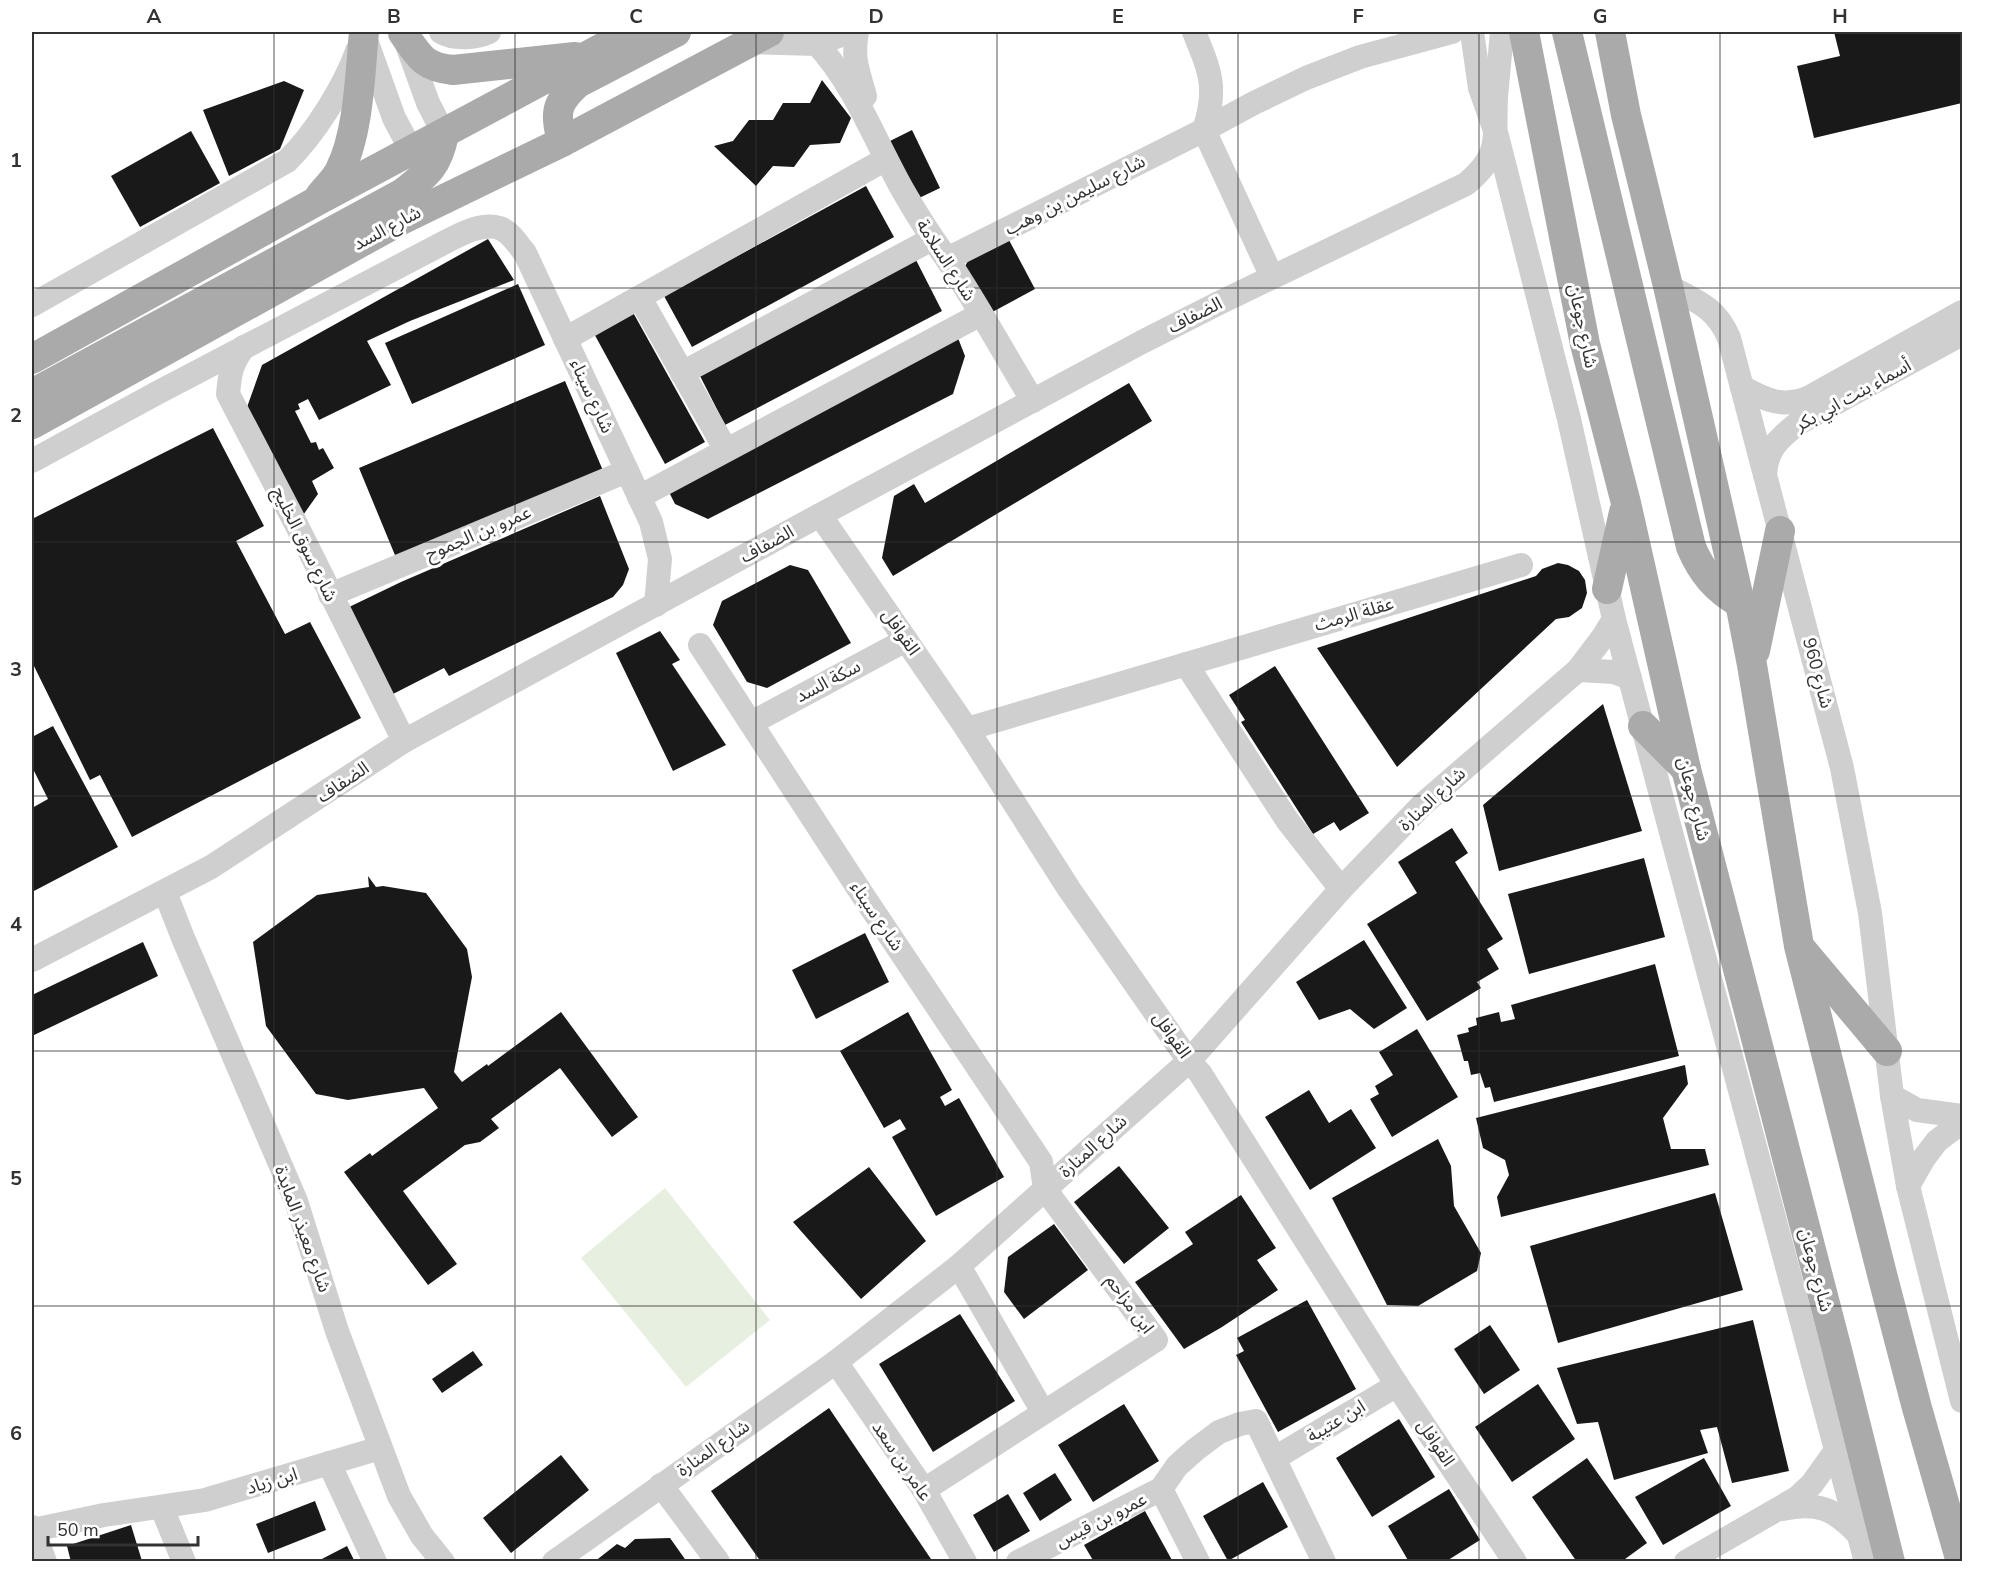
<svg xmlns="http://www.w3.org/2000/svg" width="1994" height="1593" viewBox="0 0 1994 1593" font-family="'Nunito Sans','Noto Sans Arabic',sans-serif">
<rect width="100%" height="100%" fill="#fff"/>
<polygon fill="#e7f0e0" points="665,1188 770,1320 686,1387 581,1258"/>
<g fill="#191919">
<polygon points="1834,32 1962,32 1962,103 1814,138 1797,66 1840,56"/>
<polygon points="822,80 851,118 840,143 810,145 794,167 773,166 756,186 714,146 733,141 749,120 773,120 783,103 810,103"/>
<polygon points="284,81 304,90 280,149 229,176 203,110"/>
<polygon points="912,130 940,188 917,199 888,142"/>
<polygon points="191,131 220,183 140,227 111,176"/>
<polygon points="866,186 894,237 692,347 664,296"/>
<polygon points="488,239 514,280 410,321 367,341 391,385 319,420 308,399 298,404 300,409 295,411 311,443 316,442 319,450 323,448 334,468 312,481 318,494 301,518 246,410 262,365"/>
<polygon points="1009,240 1035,289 985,316 961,273 968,261"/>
<polygon points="916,260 942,311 725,425 699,374"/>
<polygon points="518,284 545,345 412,404 385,343"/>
<polygon points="630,307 705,442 665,464 591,328"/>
<polygon points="958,338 965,356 953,394 708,519 675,504 668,490"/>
<polygon points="565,381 604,473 397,560 359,468"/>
<polygon points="1129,383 1152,421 893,576 882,558 894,496 914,484 925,503"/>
<polygon points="213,428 264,526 236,541 285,634 310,622 361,718 132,837 100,775 90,780 32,662 32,519"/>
<polygon points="600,496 629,569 623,585 613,597 449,676 444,668 391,695 347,608 401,582"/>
<polygon points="1558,563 1568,565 1579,571 1585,580 1587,593 1582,608 1569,617 1556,619 1397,767 1317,648 1536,576 1542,569"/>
<polygon points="790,565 808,570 851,643 767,688 747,682 713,625 722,601"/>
<polygon points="660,631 680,660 672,664 726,745 673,771 616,653"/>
<polygon points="1275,666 1369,813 1340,831 1334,822 1313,834 1241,722 1245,720 1229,695"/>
<polygon points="1603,704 1642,831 1499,871 1483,805"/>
<polygon points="53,726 118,847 32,892 32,808 48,799 32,767 32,737"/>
<polygon points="1452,828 1468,853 1455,862 1503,939 1487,949 1499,969 1477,982 1481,988 1427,1021 1367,924 1417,893 1398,862"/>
<polygon points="1644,858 1665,937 1529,974 1508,894"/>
<polygon points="368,876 376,887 383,886 426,893 467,949 472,977 454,1072 462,1082 487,1064 488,1066 561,1012 638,1117 612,1137 560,1068 491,1119 499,1128 480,1142 465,1145 403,1191 457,1264 428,1285 344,1172 370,1153 372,1156 438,1108 424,1088 348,1100 316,1094 266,1026 253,942 317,895 369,887"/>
<polygon points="865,933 889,982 816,1019 792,970"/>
<polygon points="1364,940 1407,1008 1374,1029 1350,1009 1319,1020 1296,982"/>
<polygon points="143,942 158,976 32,1036 32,995"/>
<polygon points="1655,964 1679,1056 1494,1102 1490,1087 1485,1088 1480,1073 1471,1075 1468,1061 1464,1061 1457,1035 1469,1032 1468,1028 1477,1025 1476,1018 1499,1012 1501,1022 1515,1019 1511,1005"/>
<polygon points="908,1012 952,1090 940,1097 945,1106 959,1098 1004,1177 936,1216 892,1137 906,1129 900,1119 884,1128 840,1051"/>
<polygon points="1417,1029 1458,1097 1392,1137 1370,1099 1379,1094 1375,1086 1393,1075 1379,1052"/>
<polygon points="1685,1065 1688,1084 1663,1118 1671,1149 1705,1149 1709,1165 1501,1217 1497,1197 1509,1175 1505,1160 1483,1148 1476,1118"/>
<polygon points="1309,1090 1329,1123 1351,1109 1376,1148 1310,1190 1265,1117"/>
<polygon points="1438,1139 1451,1166 1454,1206 1481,1253 1477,1271 1418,1306 1387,1305 1332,1198"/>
<polygon points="1119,1166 1169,1228 1124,1264 1074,1202"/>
<polygon points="869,1167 926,1241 861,1299 793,1222"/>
<polygon points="1715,1193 1743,1290 1558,1343 1530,1246"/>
<polygon points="1241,1195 1276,1248 1257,1260 1278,1290 1222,1327 1184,1349 1135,1282 1193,1244 1185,1232"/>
<polygon points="1054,1224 1088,1270 1024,1319 1004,1292 1008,1257"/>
<polygon points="1307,1300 1356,1389 1278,1432 1236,1355 1244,1351 1237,1338"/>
<polygon points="960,1314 1015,1401 933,1452 879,1364"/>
<polygon points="1753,1320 1789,1471 1732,1483 1717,1427 1700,1430 1708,1453 1614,1480 1598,1422 1577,1424 1557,1368"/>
<polygon points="1490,1325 1520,1370 1484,1394 1454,1349"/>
<polygon points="473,1351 483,1365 442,1393 432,1379"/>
<polygon points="1538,1384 1575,1439 1512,1482 1475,1427"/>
<polygon points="1124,1404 1159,1461 1093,1502 1058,1445"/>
<polygon points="829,1408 933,1562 761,1562 711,1491"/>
<polygon points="1399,1419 1435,1477 1372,1517 1336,1458"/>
<polygon points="561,1455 589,1490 511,1553 483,1518"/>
<polygon points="1587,1458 1647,1543 1621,1562 1577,1562 1532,1497"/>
<polygon points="1704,1458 1731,1506 1663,1545 1635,1497"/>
<polygon points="1055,1473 1072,1500 1040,1521 1023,1493"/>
<polygon points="1263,1482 1288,1527 1228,1561 1203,1516"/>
<polygon points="1449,1489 1480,1540 1445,1562 1409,1562 1388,1526"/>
<polygon points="1008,1494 1030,1531 994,1552 973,1515"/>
<polygon points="315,1501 326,1530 268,1553 256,1524"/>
<polygon points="1145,1511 1173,1562 1094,1562 1084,1545"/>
<polygon points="131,1525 142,1561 71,1562 67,1546"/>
<polygon points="670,1538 687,1562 594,1562 617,1544 625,1548 635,1539"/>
<polygon points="347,1546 355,1562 316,1562"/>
</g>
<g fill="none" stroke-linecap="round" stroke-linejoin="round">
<g stroke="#cfcfcf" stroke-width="24">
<path d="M 441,32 C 454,40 476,38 489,32"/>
<path d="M 857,32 C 852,60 858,70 865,96"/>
<path d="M 1194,32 C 1210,71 1218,88 1204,130 L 1272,277"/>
<polyline points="1472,32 1480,88 1497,136 1569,419 1614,619 1866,1562"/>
<polyline points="366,40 394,118 411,150"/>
<polyline points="406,42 428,103 444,134"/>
<polyline points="748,42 817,44 849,32"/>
<path d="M 817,44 C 857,88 876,144 905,194 C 918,217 932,238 947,259 C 978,305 1004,354 1033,401"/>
<polyline points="947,259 1204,130 1254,103 1306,78 1360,57 1452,32"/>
<path d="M 1668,286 C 1696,301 1716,307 1729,338 L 1842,768 L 1870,913 L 1892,1096 L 1908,1186 L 1962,1401"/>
<polyline points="640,298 726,450"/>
<path d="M 32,305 L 287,161 C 314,135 345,86 357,51"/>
<polyline points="565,339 886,159"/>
<path d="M 244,347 C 231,364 230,373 228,394 L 296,524 L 404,741"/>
<polyline points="682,373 932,239"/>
<path d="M 1742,387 C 1765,400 1783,408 1808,398 L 1962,312"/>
<path d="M 32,461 L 157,393 L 430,250 C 449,241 480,219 502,229 C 512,234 518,245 525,253 L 651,522 L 660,559 L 656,605"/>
<path d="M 1765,475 C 1766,450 1778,439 1797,424 L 1962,334"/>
<polyline points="639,497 981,314"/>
<polyline points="820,515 967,729 1069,889 1189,1061 1200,1073 1397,1385 1515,1562"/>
<polyline points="330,595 627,471"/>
<polyline points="700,645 860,891 1041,1162 1045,1189 1156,1340 924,1490"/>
<polyline points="1186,664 1287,820 1341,889"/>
<polyline points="1578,670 1614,672 1630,678"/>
<polyline points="751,723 906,640"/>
<polyline points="967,729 1521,565"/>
<polyline points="165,892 183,938 296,1201 337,1331 399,1496 422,1536 443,1562"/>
<path d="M 32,960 L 211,867 L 404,741 L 820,515 L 1142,342 L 1221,302 L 1466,184 C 1502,154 1494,139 1496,97 C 1498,75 1500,53 1502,32"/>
<polyline points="1892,1096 1917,1110 1962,1116"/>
<polyline points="1908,1186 1924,1158 1937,1141 1962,1122"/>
<polyline points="959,1266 1043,1412"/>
<polyline points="836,1362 924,1490 965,1562"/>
<polyline points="1275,1458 1397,1385"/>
<polyline points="329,1463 375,1562"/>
<polyline points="661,1485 718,1562"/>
<polyline points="1161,1489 1198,1562"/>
<polyline points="162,1508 184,1562"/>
<path d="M 1782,1509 C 1817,1501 1835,1509 1859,1535"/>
<polyline points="32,1527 45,1562"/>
<polyline points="33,1530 104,1515 205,1500 380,1448"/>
<polyline points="554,1562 836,1362 959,1266 1189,1061 1341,889 1422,805 1578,670 1603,637 1614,619"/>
<polyline points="1018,1562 1161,1489 1177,1466 1195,1450 1219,1432 1240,1424 1256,1421 1324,1562"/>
<polyline points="1686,1562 1797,1498 1812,1484 1837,1449"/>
</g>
<g stroke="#aaa" stroke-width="30">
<polyline points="1524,32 1585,344 1626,503 1686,769 1836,1346 1890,1562"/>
<path d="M 1567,32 L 1691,547 C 1702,573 1716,589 1740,603"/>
<polyline points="1610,32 1626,115 1668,286 1740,603 1752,665 1799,946 1883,1278 1917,1408 1961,1562"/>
<path d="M 403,33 C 419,56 423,67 453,70 L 575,57"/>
<path d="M 562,142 C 555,113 555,103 578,83 L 676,32"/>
<path d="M 320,196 C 326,188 336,179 340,170 C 359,132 360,73 364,32"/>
<polyline points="32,359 315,202 632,32"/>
<path d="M 32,394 L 403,193 C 427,174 438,166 444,134"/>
<polyline points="32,424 401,220 562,142 769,32"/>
<polyline points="1607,589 1624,512"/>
<polyline points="1755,651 1780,531"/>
<polyline points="1643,726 1686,769"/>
<polyline points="1802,950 1887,1051"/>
</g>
</g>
<path fill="none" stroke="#323232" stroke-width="1.5" stroke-opacity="0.55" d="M 274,32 L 274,1562M 515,32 L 515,1562M 756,32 L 756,1562M 997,32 L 997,1562M 1238,32 L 1238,1562M 1479,32 L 1479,1562M 1720,32 L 1720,1562M 32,288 L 1962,288M 32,542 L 1962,542M 32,796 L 1962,796M 32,1051 L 1962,1051M 32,1306 L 1962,1306"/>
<g text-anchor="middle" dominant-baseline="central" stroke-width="6" stroke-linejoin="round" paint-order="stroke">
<g font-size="18" fill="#323232" stroke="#fff">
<text transform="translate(1075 195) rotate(-27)">شارع سليمن بن وهب</text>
<text transform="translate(387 228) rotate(-28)">شارع السد</text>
<text transform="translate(946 260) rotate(57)">شارع السلامة</text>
<text transform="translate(1195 315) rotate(-27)">الضفاف</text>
<text transform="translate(1583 326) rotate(78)">شارع جوعان</text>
<text transform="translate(1853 395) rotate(-29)">أسماء بنت ابي بكر</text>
<text transform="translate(592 396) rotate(65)">شارع سيناء</text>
<text transform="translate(478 533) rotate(-23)">عمرو بن الجموح</text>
<text transform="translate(305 544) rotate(64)">شارع سوق الخليج</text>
<text transform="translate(767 544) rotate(-29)">الضفاف</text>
<text transform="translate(1354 614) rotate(-16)">عقلة الرمث</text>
<text transform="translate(901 632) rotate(55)">القوافل</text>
<text transform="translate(1818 673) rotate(75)">شارع 960</text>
<text transform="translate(828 681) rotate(-28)">سكة السد</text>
<text transform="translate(343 782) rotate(-34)">الضفاف</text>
<text transform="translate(1432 799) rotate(-43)">شارع المنارة</text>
<text transform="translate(1694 799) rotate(76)">شارع جوعان</text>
<text transform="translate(877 916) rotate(56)">شارع سيناء</text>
<text transform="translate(1172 1035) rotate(55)">القوافل</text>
<text transform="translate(1093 1146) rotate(-42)">شارع المنارة</text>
<text transform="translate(303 1229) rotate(70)">شارع معيذر المايدة</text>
<text transform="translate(1816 1270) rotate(75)">شارع جوعان</text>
<text transform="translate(1130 1304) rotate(54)">ابن مزاحم</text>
<text transform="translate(1336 1421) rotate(-31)">ابن عتيبة</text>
<text transform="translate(1436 1443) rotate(56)">القوافل</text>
<text transform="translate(713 1448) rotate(-35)">شارع المنارة</text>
<text transform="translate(902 1461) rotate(56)">عامر بن سعد</text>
<text transform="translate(272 1481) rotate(-17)">ابن زياد</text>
<text transform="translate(1101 1520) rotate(-27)">عمرو بن قيس</text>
</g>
</g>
<rect width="1994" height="1593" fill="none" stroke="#ffffff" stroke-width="66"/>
<path d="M48 1536v9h150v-9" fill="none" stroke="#323232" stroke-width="3"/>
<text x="57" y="1536" font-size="18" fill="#323232" stroke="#ffffff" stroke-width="4.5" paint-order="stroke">50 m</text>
<rect x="33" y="33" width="1928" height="1527" fill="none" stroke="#323232" stroke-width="2"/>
<g font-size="20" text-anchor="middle" font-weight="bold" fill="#323232">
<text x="154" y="23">A</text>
<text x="394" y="23">B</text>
<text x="636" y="23">C</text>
<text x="876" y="23">D</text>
<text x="1118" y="23">E</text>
<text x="1358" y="23">F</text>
<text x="1600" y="23">G</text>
<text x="1840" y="23">H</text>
<text x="16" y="167">1</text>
<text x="16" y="422">2</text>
<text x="16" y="676">3</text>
<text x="16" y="931">4</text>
<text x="16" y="1185">5</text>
<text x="16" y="1440">6</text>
</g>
</svg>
